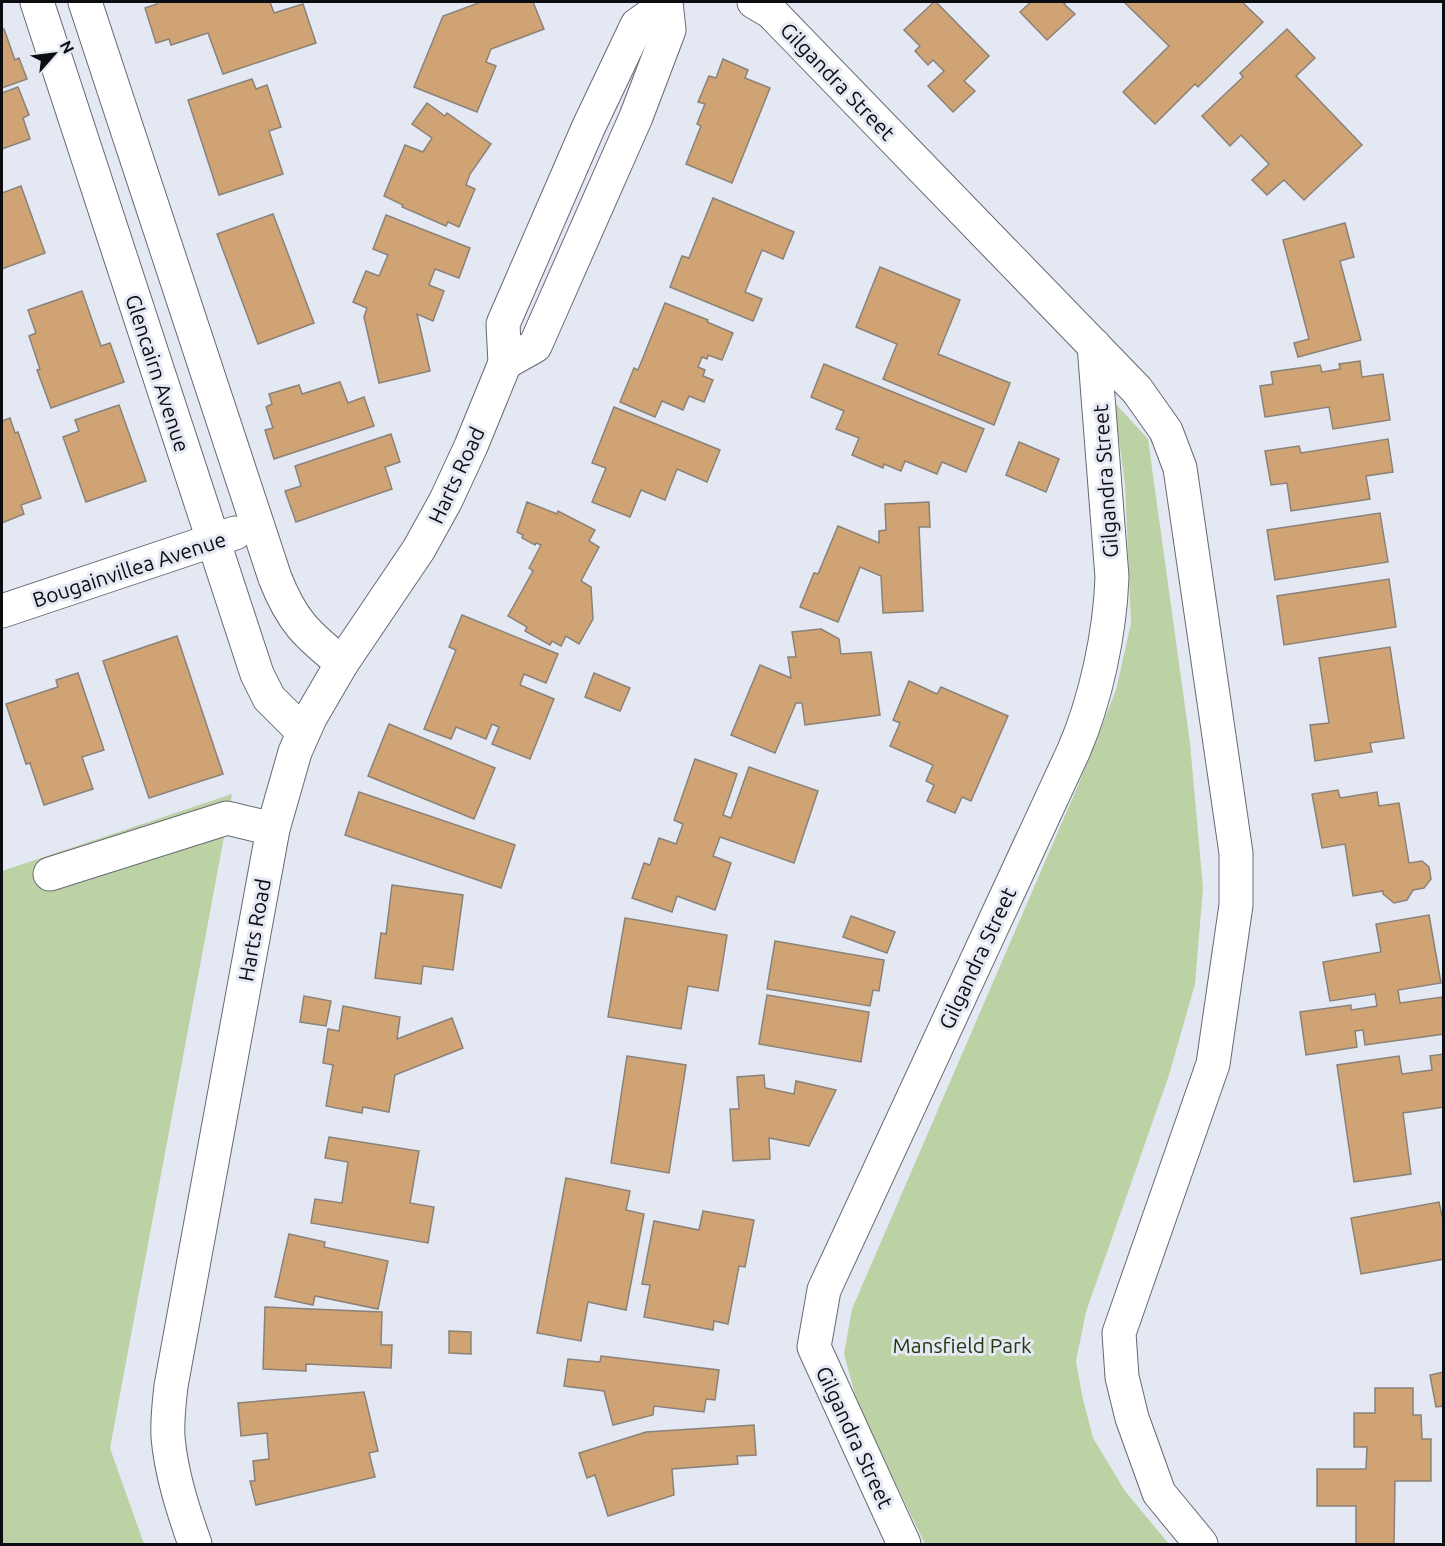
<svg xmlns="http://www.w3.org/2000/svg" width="1445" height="1546" viewBox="0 0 1445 1546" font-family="Ubuntu,sans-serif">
<rect width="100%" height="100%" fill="#e4e8f3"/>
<g fill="#bcd2a5">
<polygon points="1114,402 1148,439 1190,743 1203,888 1195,984 1169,1075 1086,1312 1076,1361 1082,1395 1093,1438 1125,1491 1169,1544 925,1544 858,1406 844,1354 852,1309 1079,783 1116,690 1131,623 1125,484"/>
<polygon points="232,794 110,1448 144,1544 2,1544 2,871"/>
</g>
<g fill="#d0a374" stroke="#8a8279" stroke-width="1.5">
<polygon points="157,2 270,2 274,13 303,4 316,43 223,74 208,33 171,45 169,39 156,43 145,8 157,4"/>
<polygon points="481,2 533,2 544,29 491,49 486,62 496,66 477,112 414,87 443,16"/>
<polygon points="934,2 936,2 989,56 964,81 975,91 953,112 928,86 944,71 933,60 928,65 915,51 920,46 904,30"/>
<polygon points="1031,2 1067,2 1064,4 1075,14 1047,40 1020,12"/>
<polygon points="1124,2 1242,2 1263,22 1198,87 1195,84 1155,124 1123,92 1169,46"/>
<polygon points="4,29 15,60 19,58 27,79 2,88 2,30"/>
<polygon points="1287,29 1315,58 1296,76 1362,145 1304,200 1284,180 1267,195 1252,180 1269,164 1241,135 1230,146 1202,116 1243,77 1240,73"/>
<polygon points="723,59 748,70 745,78 770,88 732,183 686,164 701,126 697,124 705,104 698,102 709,76 716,78"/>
<polygon points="252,79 256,89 267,85 281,127 269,131 283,174 219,195 188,100"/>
<polygon points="18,87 29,115 23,118 30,139 2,149 2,93"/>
<polygon points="427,103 445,116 447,113 491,144 470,174 466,185 475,189 459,227 448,222 446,226 402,207 403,205 384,196 405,145 423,152 432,138 412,124"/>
<polygon points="21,186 45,253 2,269 2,193"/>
<polygon points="713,198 794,232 783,259 762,250 745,292 762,299 753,321 670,287 682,256 689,258"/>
<polygon points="273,214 314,323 258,344 217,234"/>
<polygon points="386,215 470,248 459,278 435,269 429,285 444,291 433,321 417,314 430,371 379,383 364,317 367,308 353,302 366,271 379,276 388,255 373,249"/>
<polygon points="1345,223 1354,257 1340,261 1361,340 1298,357 1294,343 1309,339 1283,240"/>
<polygon points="880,267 960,300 938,354 1010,383 994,425 883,379 897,344 856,327"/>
<polygon points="82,291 101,346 110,343 124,382 51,408 37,370 40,369 29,336 36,333 28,310"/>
<polygon points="665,303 708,320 707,322 733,333 722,360 708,355 707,359 702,357 698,367 705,370 703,376 713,380 704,402 689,396 683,410 662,401 655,417 620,402 634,368 638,370"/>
<polygon points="1360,361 1362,377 1383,374 1390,420 1333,429 1329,407 1265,417 1260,386 1273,384 1271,372 1320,365 1322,372 1340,369 1339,364"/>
<polygon points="824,364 984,429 966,472 942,462 937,474 905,461 901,471 884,464 883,468 852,455 859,438 836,429 844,411 811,397"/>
<polygon points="340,382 348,403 364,397 374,426 274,459 265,430 273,428 266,407 272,404 269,394 299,385 302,394"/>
<polygon points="119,405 146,481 86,502 63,437 79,431 75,420"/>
<polygon points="614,407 720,450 707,482 677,469 665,500 641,490 630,517 592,502 606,468 592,463"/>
<polygon points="10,418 15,433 18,432 41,498 21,505 24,514 2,523 2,421"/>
<polygon points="391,434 400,462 385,467 392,489 296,522 285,491 301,486 295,466"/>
<polygon points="1388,439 1393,472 1366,476 1370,499 1291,511 1287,483 1271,485 1265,451 1299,446 1301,453"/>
<polygon points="1019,442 1059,459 1046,492 1006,475"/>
<polygon points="527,502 557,514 558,511 595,530 589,541 599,547 581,581 591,587 593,619 579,644 566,636 561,646 552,641 550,645 525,631 527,627 508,616 533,571 529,568 541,545 536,543 535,545 522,538 523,535 517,532"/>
<polygon points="929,502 930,527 919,527 923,611 883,613 881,576 860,567 838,622 800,607 814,573 818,574 838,526 879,543 879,531 886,530 885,504"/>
<polygon points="1380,513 1388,562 1275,580 1267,530"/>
<polygon points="1389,579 1396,627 1284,645 1277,596"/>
<polygon points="462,615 558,654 546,683 524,674 520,685 554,699 530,759 492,744 499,727 492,724 486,739 456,727 451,739 424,729 456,650 449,647"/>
<polygon points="821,629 839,639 841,654 871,652 880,715 805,725 802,703 796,703 775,753 731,735 760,665 791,678 788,657 796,657 792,632"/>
<polygon points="177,636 223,774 149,798 103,661"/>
<polygon points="1390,647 1404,738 1370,743 1372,752 1315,761 1310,725 1329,723 1319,658"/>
<polygon points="78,673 104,750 82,757 93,789 44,805 30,763 26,764 6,704 58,687 56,680"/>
<polygon points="594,673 630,688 620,711 585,697"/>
<polygon points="909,681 937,694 941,687 1008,716 971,801 962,797 955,813 927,801 934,785 926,781 933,765 890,746 900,723 893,720"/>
<polygon points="389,724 495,768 474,819 368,776"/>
<polygon points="695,759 737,774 723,815 731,818 749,767 818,791 794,863 720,837 713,856 731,863 715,910 677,896 672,912 632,898 644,863 650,865 659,838 676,844 683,824 674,820"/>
<polygon points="1338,790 1340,798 1377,792 1379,806 1399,803 1409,863 1422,861 1429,867 1431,879 1424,888 1413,890 1407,900 1394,903 1383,894 1383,891 1353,896 1345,844 1322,848 1312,794"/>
<polygon points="359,792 515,845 501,888 345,835"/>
<polygon points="392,885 463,895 453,970 423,966 421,984 375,978 381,933 386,934"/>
<polygon points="1429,915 1441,983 1398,990 1400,1003 1442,997 1444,1034 1365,1045 1363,1030 1355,1031 1357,1047 1306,1055 1300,1012 1351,1005 1351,1010 1377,1006 1375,994 1330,1001 1323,962 1381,952 1376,924"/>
<polygon points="851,916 895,932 887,953 843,937"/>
<polygon points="625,918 727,935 718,991 688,986 681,1029 608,1017"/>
<polygon points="775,941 884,960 879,991 873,990 870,1006 767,989"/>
<polygon points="767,995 869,1012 861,1062 759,1044"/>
<polygon points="304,996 331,1001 326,1026 300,1022"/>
<polygon points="343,1006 400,1017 397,1039 452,1018 463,1048 395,1075 389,1112 363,1107 362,1113 326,1106 333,1065 323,1063 328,1029 339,1031"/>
<polygon points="1444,1054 1444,1107 1403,1113 1411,1174 1354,1182 1337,1065 1399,1056 1402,1074 1432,1070 1430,1056"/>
<polygon points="627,1056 686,1065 669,1173 611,1163"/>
<polygon points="764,1075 765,1088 794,1094 796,1081 836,1090 809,1146 769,1138 770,1159 733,1161 730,1109 739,1109 737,1077"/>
<polygon points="329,1137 419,1151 410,1203 434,1207 428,1243 311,1223 315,1199 342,1203 348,1162 325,1158"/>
<polygon points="566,1178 630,1191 626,1210 644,1214 626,1310 588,1302 581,1341 537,1333"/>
<polygon points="1439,1202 1442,1216 1444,1216 1444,1259 1361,1274 1351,1218"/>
<polygon points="703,1211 754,1220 745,1267 739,1266 728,1324 714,1321 713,1330 644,1317 650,1285 642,1284 654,1221 699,1230"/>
<polygon points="289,1234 325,1242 324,1247 388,1261 378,1309 315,1296 313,1305 275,1297"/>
<polygon points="265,1307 382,1312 381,1345 392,1345 391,1368 306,1364 306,1371 263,1369"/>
<polygon points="449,1331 471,1332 471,1354 449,1353"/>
<polygon points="601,1356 719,1370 715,1400 706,1399 704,1412 654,1406 653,1415 613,1425 604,1391 564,1386 568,1359 600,1362"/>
<polygon points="1444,1372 1444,1406 1436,1407 1430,1375"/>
<polygon points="1375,1388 1413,1388 1413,1415 1421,1415 1422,1439 1431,1439 1431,1481 1395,1481 1394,1544 1356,1544 1356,1506 1317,1506 1317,1469 1366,1469 1367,1447 1354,1447 1354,1413 1375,1413"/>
<polygon points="364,1392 378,1451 369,1453 375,1477 256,1505 250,1481 255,1481 253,1461 269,1459 267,1433 241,1436 238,1403"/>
<polygon points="754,1425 756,1455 737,1456 738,1464 672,1469 674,1495 608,1516 595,1475 587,1478 579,1453 646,1432"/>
</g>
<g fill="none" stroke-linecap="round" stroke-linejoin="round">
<defs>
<g id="minor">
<polyline points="37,2 257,674 269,698 303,732"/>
<path d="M 85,2 L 275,578 C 292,621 306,634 342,663"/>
<polyline points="754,2 771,12 1137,390 1166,431 1180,468 1236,853 1236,905 1213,1064 1119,1333 1122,1377 1132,1418 1159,1493 1201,1544"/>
<polyline points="505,363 535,346 636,117 669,30 666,2"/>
<polyline points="2,611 235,533"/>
<polyline points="50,874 227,818 273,829"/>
<path d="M 195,1544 C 183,1510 171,1473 168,1437 C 167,1420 169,1403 171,1386 L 273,829 L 295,752 L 310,718 L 342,663 L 419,549 L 446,500 L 471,446 L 505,363 L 503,324 L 589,126 L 637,25 L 665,5"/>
<path d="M 904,1544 L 814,1347 L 824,1290 L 1074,750 C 1096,699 1110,633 1112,577 L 1094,345"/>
</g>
</defs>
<use href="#minor" stroke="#676a74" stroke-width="35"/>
<use href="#minor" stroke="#fff" stroke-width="33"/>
</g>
<g text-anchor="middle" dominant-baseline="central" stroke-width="6" stroke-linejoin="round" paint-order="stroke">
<g font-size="21" fill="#0c0d11" stroke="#e4e8f3">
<text transform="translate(838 81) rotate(46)">Gilgandra Street</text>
<text transform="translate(158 373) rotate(72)">Glencairn Avenue</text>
<text transform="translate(456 475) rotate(-65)">Harts Road</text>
<text transform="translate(1105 481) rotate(-94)">Gilgandra Street</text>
<text transform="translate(129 569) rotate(-18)">Bougainvillea Avenue</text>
<text transform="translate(254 930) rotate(-80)">Harts Road</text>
<text transform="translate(977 958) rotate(-65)">Gilgandra Street</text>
<text transform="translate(855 1437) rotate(65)">Gilgandra Street</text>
</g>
<g font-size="21" fill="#25360d" stroke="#e4e8f3">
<text x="962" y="1345">Mansfield Park</text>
</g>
</g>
<rect width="1445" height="1546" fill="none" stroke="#0c0d11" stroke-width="6"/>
<g transform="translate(54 54) rotate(62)" stroke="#e4e8f3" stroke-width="4.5" paint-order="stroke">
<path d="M0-4.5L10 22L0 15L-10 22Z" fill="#0c0d11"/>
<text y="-9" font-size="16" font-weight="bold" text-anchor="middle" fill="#0c0d11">N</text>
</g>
</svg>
